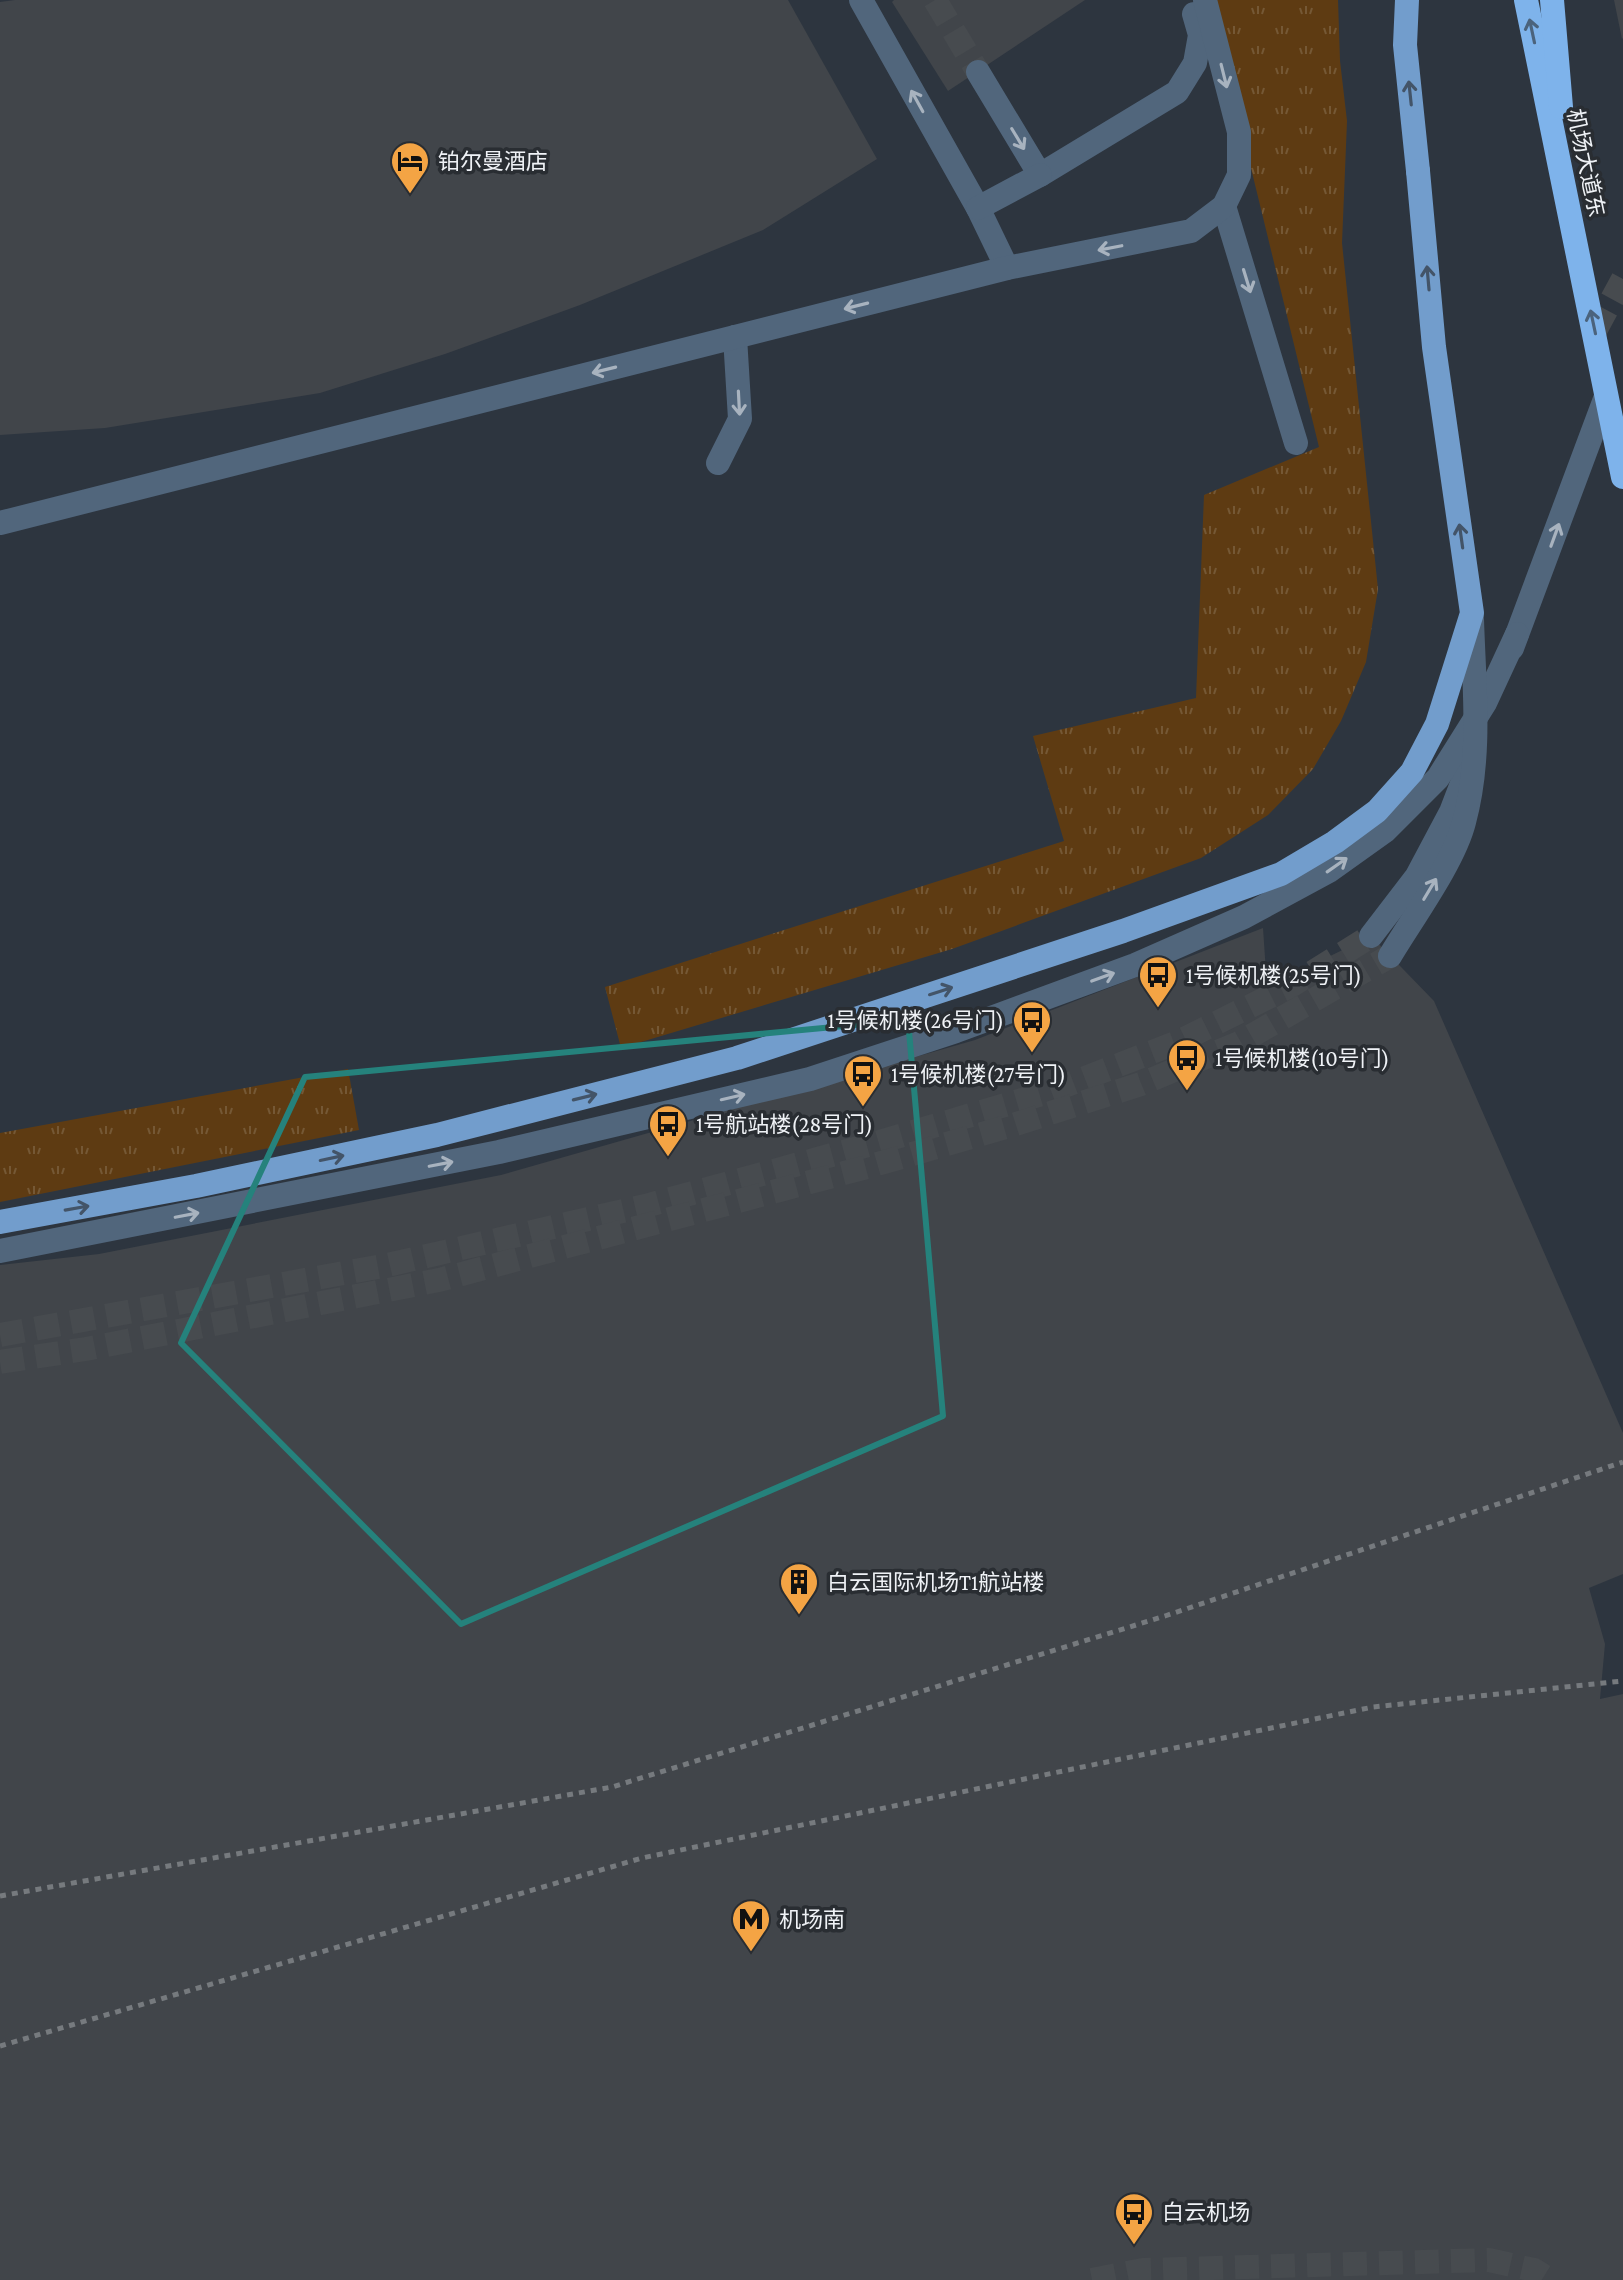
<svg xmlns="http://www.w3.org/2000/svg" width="1623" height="2280" viewBox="0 0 1623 2280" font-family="'Crimson Pro','Noto Sans SC',serif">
<defs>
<pattern id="grass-tufts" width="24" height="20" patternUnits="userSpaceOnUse" patternTransform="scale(2)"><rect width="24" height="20" fill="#5e3b12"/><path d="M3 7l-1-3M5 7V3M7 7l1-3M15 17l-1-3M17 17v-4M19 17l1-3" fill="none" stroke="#755835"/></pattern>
</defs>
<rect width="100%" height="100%" fill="#292d32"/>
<rect fill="#2d353f" x="0" y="0" width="1623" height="2280"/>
<g fill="url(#grass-tufts)">
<polygon points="1210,0 1338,0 1340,61 1347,121 1342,243 1378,589 1366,662 1341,721 1313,769 1268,815 1201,858 952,949 621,1048 605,987 1064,841 1033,736 1196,698 1204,495 1319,447"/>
<polygon points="348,1069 359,1130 0,1202 0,1133"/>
</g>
<g fill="#41454a">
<polygon points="15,0 788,0 877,159 763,230 580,305 445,354 320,393 105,428 0,435 0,2"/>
<polygon points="894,0 1085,0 948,91 892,2"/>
<polygon points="1614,0 1623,0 1623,38 1622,39"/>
<polygon points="1263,928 1267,987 1371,936 1434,1001 1623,1433 1623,1574 1589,1588 1605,1644 1600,1699 1623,1694 1623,2280 0,2280 0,1265 99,1254 501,1175 975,1040"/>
</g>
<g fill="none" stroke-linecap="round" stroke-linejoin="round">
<g stroke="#474b4f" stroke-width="24" stroke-dasharray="24 12" stroke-linecap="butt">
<polyline points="935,0 978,72"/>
<polyline points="0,1335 383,1266 645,1206 876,1143 1049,1092 1178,1042 1289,987 1371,936"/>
<polyline points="0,1362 86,1349 439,1280 867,1167 1013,1125 1141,1084 1239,1043 1390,956"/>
<polyline points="1092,2280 1143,2270 1489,2260 1534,2270 1550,2280"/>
</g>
<polyline stroke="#474b4f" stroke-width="24" stroke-dasharray="24 12" stroke-linecap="butt" points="1595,331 1623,279"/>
<g stroke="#51667c" stroke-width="24">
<polyline points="861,0 978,208 1007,268"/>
<polyline points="978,72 1040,175 1177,92 1195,63 1200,35 1194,14"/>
<polyline points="1224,206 1296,443"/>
<polyline points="978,208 1040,175"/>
<polyline points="718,463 740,419 735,337"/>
<polyline points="0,523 1007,268 1191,231 1224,206 1239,175 1239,132 1205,0"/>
<polyline points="1512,648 1605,399"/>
<polyline points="1371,936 1417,876 1451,812 1469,765"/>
<polyline points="0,1251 499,1152 810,1079 956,1031 1135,965 1244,917 1329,871 1385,831 1438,778 1485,703 1517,634"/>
</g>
<polyline stroke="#729dcc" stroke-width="24" points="1407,0 1405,45 1418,171"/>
<g stroke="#7eb3eb" stroke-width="24">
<polyline points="1526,0 1623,477"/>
<polyline points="1552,0 1561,107"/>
</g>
<g stroke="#767a7e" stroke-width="5" stroke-dasharray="6 6" stroke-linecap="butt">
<polyline points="0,1896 612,1787 1165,1616 1623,1462"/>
<polyline points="0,2046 642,1858 1373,1707 1623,1681"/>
</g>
<path stroke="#51667c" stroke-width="24" d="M 1390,956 C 1412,919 1454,862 1464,822 C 1482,756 1474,686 1472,619"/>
<polyline stroke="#729dcc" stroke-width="24" points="0,1222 196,1186 437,1135 737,1058 1123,931 1281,874 1335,842 1377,811 1412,772 1437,724 1472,613 1434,347 1418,171"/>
</g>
<defs><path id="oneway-shaft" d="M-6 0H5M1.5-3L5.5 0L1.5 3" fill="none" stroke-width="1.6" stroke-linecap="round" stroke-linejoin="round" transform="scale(2)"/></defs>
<g stroke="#4b637c">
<use href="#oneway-shaft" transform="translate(1532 31) rotate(-102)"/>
<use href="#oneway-shaft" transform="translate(1593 322) rotate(-102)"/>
</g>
<g stroke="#a8b3bf">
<use href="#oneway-shaft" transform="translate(1224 76) rotate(76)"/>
<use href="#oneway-shaft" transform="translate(917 101) rotate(-119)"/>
<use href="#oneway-shaft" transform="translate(1018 139) rotate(59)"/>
<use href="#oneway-shaft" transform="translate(1110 248) rotate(169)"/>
<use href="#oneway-shaft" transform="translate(1247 281) rotate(73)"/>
<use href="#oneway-shaft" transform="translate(856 306) rotate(166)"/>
<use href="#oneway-shaft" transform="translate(604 370) rotate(166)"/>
<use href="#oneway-shaft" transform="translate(739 403) rotate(87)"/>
<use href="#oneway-shaft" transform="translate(1555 535) rotate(-70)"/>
<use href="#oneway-shaft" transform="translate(1337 865) rotate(-35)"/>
<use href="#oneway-shaft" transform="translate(1430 889) rotate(-59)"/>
<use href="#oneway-shaft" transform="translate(1103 977) rotate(-20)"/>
<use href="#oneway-shaft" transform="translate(733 1097) rotate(-13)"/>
<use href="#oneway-shaft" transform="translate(441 1164) rotate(-11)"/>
<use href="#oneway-shaft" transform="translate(187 1215) rotate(-11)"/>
</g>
<g stroke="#435468">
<use href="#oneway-shaft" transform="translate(1410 93) rotate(-96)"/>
<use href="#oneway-shaft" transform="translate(1428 278) rotate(-95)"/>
<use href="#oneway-shaft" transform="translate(1461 536) rotate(-98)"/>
<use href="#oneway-shaft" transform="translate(941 991) rotate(-18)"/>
<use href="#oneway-shaft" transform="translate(585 1097) rotate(-14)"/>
<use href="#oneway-shaft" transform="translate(332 1158) rotate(-12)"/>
<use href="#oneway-shaft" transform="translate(77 1208) rotate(-10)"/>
</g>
<path fill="none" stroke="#25827c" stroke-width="6" stroke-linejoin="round" d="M 908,1020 L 943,1416 L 461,1624 L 181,1343 L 305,1077 Z"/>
<defs>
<symbol id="hotel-pin" viewBox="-11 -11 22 30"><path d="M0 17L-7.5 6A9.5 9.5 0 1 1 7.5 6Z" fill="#f4a444" stroke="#292d32"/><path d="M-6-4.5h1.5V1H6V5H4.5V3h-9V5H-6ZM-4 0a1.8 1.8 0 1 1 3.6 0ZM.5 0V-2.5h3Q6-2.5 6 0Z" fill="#111"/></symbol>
<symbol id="bus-pin" viewBox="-11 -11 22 30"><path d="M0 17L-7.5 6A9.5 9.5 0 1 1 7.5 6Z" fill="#f4a444" stroke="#292d32"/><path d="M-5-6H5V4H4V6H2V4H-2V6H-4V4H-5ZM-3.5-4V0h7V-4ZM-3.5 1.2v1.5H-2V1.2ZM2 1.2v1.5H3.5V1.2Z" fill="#111"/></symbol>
<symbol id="building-pin" viewBox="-11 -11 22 30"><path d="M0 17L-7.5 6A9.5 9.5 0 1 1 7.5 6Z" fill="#f4a444" stroke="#292d32"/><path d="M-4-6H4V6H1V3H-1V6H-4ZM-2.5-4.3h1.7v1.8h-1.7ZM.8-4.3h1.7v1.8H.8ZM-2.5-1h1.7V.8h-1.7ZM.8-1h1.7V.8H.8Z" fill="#111"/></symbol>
<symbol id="metro-pin" viewBox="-11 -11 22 30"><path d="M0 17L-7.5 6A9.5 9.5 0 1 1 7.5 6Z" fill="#f4a444" stroke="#292d32"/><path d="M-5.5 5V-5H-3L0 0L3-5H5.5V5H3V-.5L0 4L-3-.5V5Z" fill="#111"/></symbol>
</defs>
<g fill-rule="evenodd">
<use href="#hotel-pin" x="388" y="139" width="44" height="60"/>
<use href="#bus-pin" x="1136" y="953" width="44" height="60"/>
<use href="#bus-pin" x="1010" y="998" width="44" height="60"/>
<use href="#bus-pin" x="1165" y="1036" width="44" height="60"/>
<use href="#bus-pin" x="841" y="1052" width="44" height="60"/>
<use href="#bus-pin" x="646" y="1102" width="44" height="60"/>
<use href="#building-pin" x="777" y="1560" width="44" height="60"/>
<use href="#metro-pin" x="729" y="1897" width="44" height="60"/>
<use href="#bus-pin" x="1112" y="2190" width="44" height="60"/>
</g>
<g text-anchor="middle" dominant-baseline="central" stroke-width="7" stroke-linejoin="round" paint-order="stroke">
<g font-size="22" fill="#eff2f6" stroke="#292d32" text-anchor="start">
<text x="438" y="161">铂尔曼酒店</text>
<text x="1186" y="975">1号候机楼(25号门)</text>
<text x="1004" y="1020" text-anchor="end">1号候机楼(26号门)</text>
<text x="1215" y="1058">1号候机楼(10号门)</text>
<text x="891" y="1074">1号候机楼(27号门)</text>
<text x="696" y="1124">1号航站楼(28号门)</text>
<text x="827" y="1582">白云国际机场T1航站楼</text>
<text x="779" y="1919">机场南</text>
<text x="1162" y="2212">白云机场</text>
</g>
<g font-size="22" fill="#eff2f6" stroke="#292d32">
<text transform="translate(1586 163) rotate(78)">机场大道东</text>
</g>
</g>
</svg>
